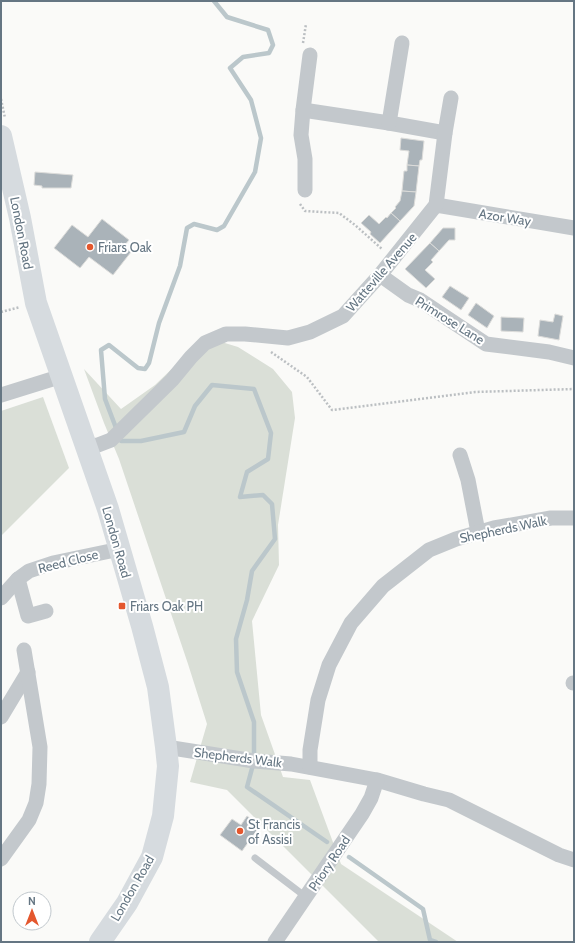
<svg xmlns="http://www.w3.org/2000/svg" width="575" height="943" viewBox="0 0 575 943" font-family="Cabin,sans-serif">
<rect width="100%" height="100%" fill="#fafaf8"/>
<g fill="#dadfd7">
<polygon points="205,337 238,347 273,369 292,392 295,418 278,525 279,565 252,621 261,715 283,777 310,780 341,864 458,942 379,942 227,790 190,782 207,724 188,664 119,459 104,423 84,369 121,409 155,385"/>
<polygon points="43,397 69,468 1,536 1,411"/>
</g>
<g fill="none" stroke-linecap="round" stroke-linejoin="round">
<g stroke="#bbc7cb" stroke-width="4.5">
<polyline points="214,1 227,17 268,30 273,45 269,53 243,57 230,68 251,100 261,138 255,172 224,226 217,230 194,224 187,228 180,266 159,323 149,363 145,369 138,368 109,345 101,350 105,399 121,441 141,441 184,432 195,406 212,385 254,389 271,433 268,459 247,472 240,497 263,495 272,504 275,539 252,571 247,600 236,639 237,672 254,722 254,761 247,787 327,842"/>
<polyline points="349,857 423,909 430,940 436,942"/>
</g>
</g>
<g fill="#aab3b9" stroke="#dcdcda">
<polygon points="401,138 424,141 422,160 420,160 419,166 407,165 409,151 400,150"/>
<polygon points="407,165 419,166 416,192 402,191 404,171 407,171"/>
<polygon points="35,172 73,175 71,188 42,188 42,186 34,185"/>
<polygon points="402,191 416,192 414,206 400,221 391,213 396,208 395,207 400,201"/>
<polygon points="391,213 400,221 380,243 370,234 371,232 361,223 369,215 379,224 386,217 387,218"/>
<polygon points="102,219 129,240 124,246 131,252 113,275 89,257 80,268 54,248 72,225 88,237"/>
<polygon points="443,228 455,228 455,240 449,240 439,251 430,243"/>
<polygon points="430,243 439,251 431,260 433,262 425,270 435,279 426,288 405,269"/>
<polygon points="450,286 469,298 461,310 442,297"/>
<polygon points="476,303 494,316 487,328 468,315"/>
<polygon points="555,314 563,316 559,340 538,336 540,320 553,322"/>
<polygon points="501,317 524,318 523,332 501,331"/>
<polygon points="247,816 260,826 242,851 220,835 232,819 241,825"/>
</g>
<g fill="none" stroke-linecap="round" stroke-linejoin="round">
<g stroke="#bbbfc2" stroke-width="2.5" stroke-dasharray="2 2" stroke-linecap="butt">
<polyline points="303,43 306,24"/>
<polyline points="1,99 5,118"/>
<polyline points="300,204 305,211 339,213 355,225 382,249"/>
<polyline points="1,312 20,307"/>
<polyline points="271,352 307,377 332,410 475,392 574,389"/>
</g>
<polyline stroke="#c3c8cc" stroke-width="7" points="255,858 306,897"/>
<g stroke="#c3c8cc" stroke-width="15">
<polyline points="303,110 389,123 445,133"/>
<polyline points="389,123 402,43"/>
<polyline points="305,190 305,159 301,135 303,110 310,55"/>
<polyline points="436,205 574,228"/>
<polyline points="380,275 408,295 420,300 486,344 549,352 574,358"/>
<polyline points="1,395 62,376"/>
<polyline points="87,447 98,445 111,440 172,380 191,357 205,343 226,334 245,334 288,338 310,332 343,316 380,275 436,205 445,133 451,98"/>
<polyline points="460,455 468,480 478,532"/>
<polyline points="1,598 18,579"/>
<polyline points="46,611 28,616 18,579 29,571 53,563 120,549"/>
<polyline points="573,683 574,683"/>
<polyline points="1,717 28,672"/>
<polyline points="166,747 254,761 291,764 377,780 424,794 449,800 559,855 574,860"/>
<polyline points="310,767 310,750 318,700 329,665 351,623 383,586 429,550 456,539 494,528 551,518 574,518"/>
<polyline points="1,859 29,820 36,803 39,784 40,747 24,650"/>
<polyline points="275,942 362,814 371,798 377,780"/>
</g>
<polyline stroke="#d6dbdf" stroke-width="22" points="1,136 20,218 36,303 108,509 142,626 158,687 166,747 168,766 163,816 152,857 127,903 100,942"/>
</g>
<g fill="#e4572e" stroke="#fff" stroke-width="1.5">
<circle cx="90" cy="247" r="4"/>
<rect x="118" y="602" width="8" height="8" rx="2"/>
<circle cx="240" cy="831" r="4"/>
</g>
<g text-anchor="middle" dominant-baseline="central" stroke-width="4" stroke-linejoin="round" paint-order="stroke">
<g font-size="13" fill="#657683" stroke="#fff">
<text transform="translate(505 217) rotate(9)">Azor Way</text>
<text transform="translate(22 233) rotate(79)">London Road</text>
<text transform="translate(381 272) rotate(-49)">Watteville Avenue</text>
<text transform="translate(450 320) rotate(32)">Primrose Lane</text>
<text transform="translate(503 529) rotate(-12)">Shepherds Walk</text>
<text transform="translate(117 542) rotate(74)">London Road</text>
<text transform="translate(68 561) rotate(-14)">Reed Close</text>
<text transform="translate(238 757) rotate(7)">Shepherds Walk</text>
<text transform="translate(329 863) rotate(-56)">Priory Road</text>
<text transform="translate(132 888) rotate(-60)">London Road</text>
</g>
<g font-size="13" fill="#657683" stroke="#fff" text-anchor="start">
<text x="98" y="247">Friars Oak</text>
<text x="130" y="606">Friars Oak PH</text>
<text x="248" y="824">St Francis<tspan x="248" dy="15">of Assisi</tspan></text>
</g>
</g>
<rect width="575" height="943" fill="none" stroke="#657683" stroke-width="4"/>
<g transform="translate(32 911)"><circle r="19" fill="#ffffff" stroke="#c1c8cd"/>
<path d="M0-3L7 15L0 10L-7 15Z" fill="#e4572e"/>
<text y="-6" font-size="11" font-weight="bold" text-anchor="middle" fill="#657683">N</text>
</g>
</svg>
